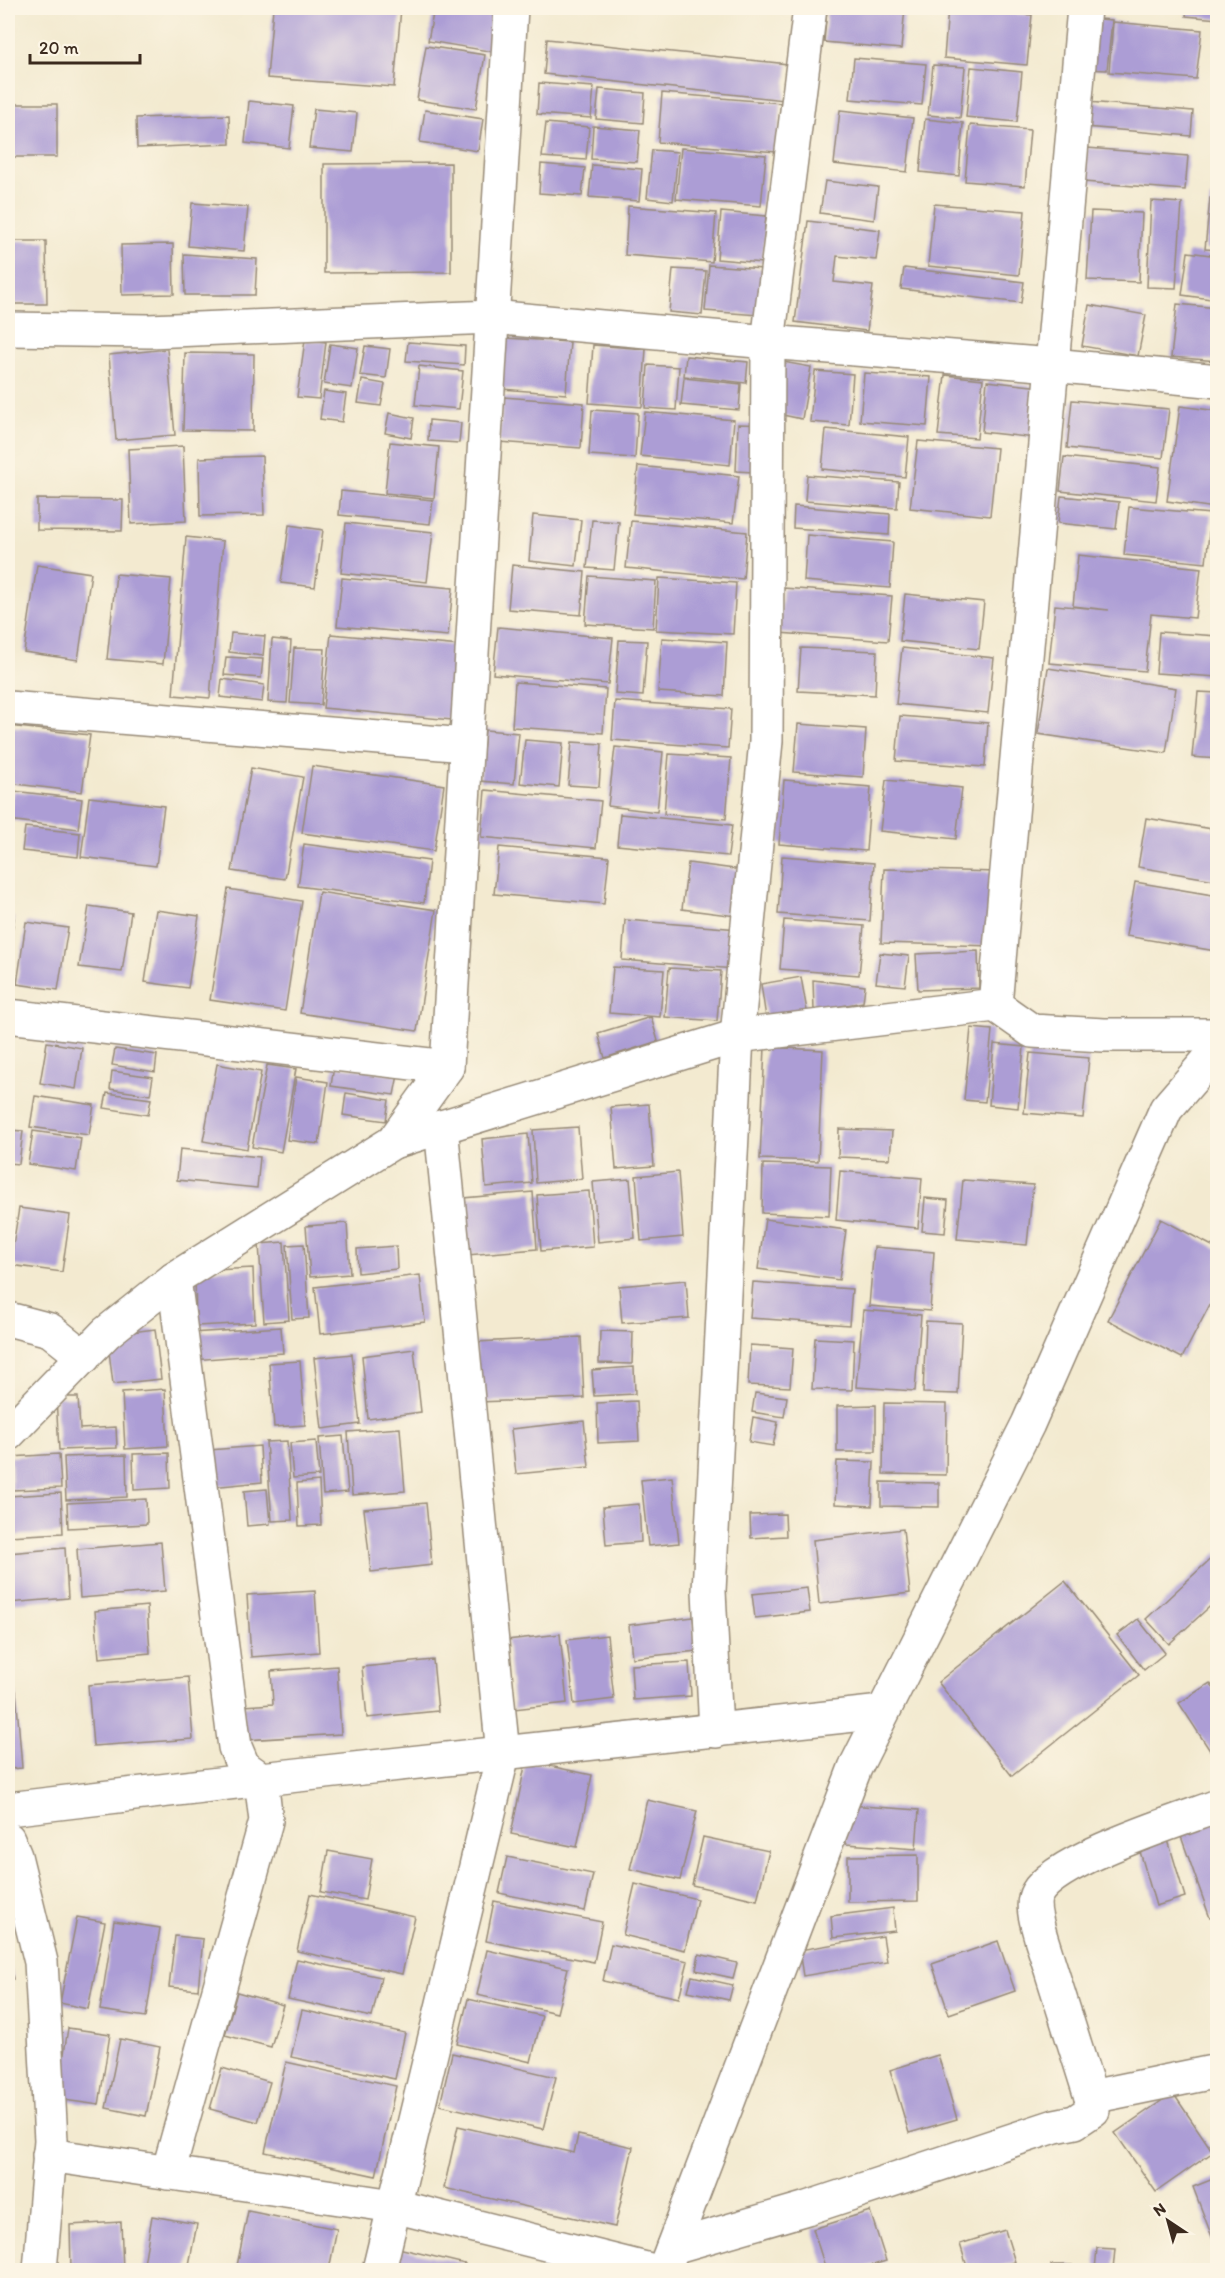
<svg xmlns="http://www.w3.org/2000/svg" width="1225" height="2278" viewBox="0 0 1225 2278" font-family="Itim,sans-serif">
<rect width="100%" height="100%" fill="#fcf5e5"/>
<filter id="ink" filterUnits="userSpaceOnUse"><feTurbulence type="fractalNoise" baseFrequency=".0167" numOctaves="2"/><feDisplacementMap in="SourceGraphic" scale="12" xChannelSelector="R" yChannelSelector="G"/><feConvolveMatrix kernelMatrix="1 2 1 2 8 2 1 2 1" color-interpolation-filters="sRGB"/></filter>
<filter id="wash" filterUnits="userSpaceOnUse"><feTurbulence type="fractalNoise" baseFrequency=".008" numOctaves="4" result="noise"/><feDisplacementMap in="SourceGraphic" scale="24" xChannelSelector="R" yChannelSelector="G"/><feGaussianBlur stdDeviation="1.35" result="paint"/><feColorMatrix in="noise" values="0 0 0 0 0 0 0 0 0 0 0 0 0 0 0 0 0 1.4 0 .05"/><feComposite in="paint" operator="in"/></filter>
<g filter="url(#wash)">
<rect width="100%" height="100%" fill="#f3ead0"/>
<g id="blocks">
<g fill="#ac9dd5">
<polygon points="273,8 401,8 394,87 267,78"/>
<polygon points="434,8 488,8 502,10 494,52 428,41"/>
<polygon points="827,8 905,8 901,49 824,42"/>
<polygon points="948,8 1032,15 1027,65 944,58"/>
<polygon points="1187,8 1218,8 1218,19 1186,16"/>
<polygon points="1087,18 1112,20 1107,70 1083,69"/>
<polygon points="1113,22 1202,30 1196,79 1109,72"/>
<polygon points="547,39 788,64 784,100 544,74"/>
<polygon points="426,46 485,55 476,109 417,100"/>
<polygon points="854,58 926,64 922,105 850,99"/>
<polygon points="933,65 965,67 960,118 928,115"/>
<polygon points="971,67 1022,72 1017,122 966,117"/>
<polygon points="539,83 594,87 591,118 537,114"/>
<polygon points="599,89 645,93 643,123 596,119"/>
<polygon points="662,93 781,103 777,152 658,142"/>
<polygon points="249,101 294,106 289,148 245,143"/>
<polygon points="1088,102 1193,111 1191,136 1085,127"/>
<rect x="8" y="104" width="49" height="53"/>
<polygon points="314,109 357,113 353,152 309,148"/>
<polygon points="425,110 483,119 478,151 420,142"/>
<polygon points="840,110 913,118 907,172 834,164"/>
<polygon points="229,115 230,144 137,148 136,118"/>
<polygon points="925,119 963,123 959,176 920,172"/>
<polygon points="546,123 589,127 586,160 542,157"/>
<polygon points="970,125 1030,130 1025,186 965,181"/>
<polygon points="593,126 640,130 637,162 591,159"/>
<polygon points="681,148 766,155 761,206 676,199"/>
<polygon points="1087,148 1188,156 1185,190 1084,182"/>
<polygon points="652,150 678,152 673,201 647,198"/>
<polygon points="1216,161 1218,161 1218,191 1212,190"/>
<polygon points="451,163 451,272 324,273 324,164"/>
<polygon points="541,164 585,168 582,196 539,193"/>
<polygon points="592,165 642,169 639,201 589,197"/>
<polygon points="825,181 878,187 874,220 820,213"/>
<polygon points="1210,198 1218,198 1218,250 1205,249"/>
<polygon points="1151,201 1182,203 1176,288 1147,287"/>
<polygon points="192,203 248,207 244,251 188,246"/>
<polygon points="934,204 1025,211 1019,275 928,266"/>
<polygon points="628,206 716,213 712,262 625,255"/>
<polygon points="1091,211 1142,213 1139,282 1087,280"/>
<polygon points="721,212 766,216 762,263 717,259"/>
<polygon points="808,221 880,230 876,260 837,256 834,282 873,286 867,331 795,322"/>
<polygon points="8,241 46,241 47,304 8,304"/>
<polygon points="173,244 174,294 122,295 121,245"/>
<polygon points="1188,252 1218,256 1218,300 1182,295"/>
<polygon points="184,254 257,259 255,295 185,295"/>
<polygon points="709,265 763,269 759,315 705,311"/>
<polygon points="904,268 1024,282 1021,303 901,289"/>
<polygon points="673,269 706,271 702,315 669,312"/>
<polygon points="1177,304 1218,308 1218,361 1171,357"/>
<polygon points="1089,305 1146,315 1138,356 1082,346"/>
<polygon points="505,338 570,342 566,394 501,389"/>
<polygon points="305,340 326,342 319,399 297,397"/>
<polygon points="408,342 465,346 464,365 406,361"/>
<polygon points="330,344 358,348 352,388 324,384"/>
<polygon points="593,345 646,349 642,407 589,403"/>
<polygon points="365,346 390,349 386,378 360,375"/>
<polygon points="167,349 175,435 116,440 109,355"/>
<polygon points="185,353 254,354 253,431 183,430"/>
<polygon points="686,356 748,362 746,383 684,376"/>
<polygon points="783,362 811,367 802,419 773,413"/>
<polygon points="648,365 679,367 676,410 645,408"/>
<polygon points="419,366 463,371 459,409 415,405"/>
<polygon points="815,371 853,374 849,425 810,422"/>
<polygon points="864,373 931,377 927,426 860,421"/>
<polygon points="945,375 983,379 977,438 938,435"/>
<polygon points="684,378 741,384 739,410 681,405"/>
<polygon points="362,380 385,384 381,406 358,403"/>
<polygon points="987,381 1041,387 1035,438 982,432"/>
<polygon points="324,391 346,394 342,422 320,419"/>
<polygon points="503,397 584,403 581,448 499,442"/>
<polygon points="1072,400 1169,409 1163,458 1067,448"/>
<polygon points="1180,406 1218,411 1218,489 1215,508 1167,501"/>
<polygon points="592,410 638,413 635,458 589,455"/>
<polygon points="645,412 734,420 730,465 640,456"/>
<polygon points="389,413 414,418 411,438 385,433"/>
<polygon points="429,420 461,423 459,443 428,441"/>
<polygon points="738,424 774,425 772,473 736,471"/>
<polygon points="826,429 909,437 905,477 822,469"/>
<polygon points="918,441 997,448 990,516 910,508"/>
<polygon points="390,442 439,447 434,498 385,493"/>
<polygon points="183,446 186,521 131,524 128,449"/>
<polygon points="262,456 264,515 200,516 199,458"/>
<polygon points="1064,457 1160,467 1156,501 1060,491"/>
<polygon points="638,466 739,476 733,523 633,514"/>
<polygon points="807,475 899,482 897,508 805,501"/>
<polygon points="341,491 433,500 430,524 339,515"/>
<polygon points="1061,496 1119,502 1116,529 1058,523"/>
<polygon points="37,499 123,500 122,531 37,530"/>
<polygon points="794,506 890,514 889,535 793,528"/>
<polygon points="1129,507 1211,514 1206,563 1124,555"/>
<polygon points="533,515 581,520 576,566 529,561"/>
<polygon points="592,520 619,522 614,570 587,568"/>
<polygon points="631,521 747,532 743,579 626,568"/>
<polygon points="346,523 433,532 427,582 341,573"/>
<polygon points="289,525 323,530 315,587 281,583"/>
<polygon points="807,535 893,542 890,588 804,581"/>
<polygon points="186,537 223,541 210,698 173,695"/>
<polygon points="1078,555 1201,568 1195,618 1151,614 1145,671 1049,663 1055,605 1109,610 1073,606"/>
<polygon points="37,565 91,573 78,660 24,652"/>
<polygon points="512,565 585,572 581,615 508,609"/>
<polygon points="116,574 171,579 163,664 107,659"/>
<polygon points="589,576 656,581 653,628 585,624"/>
<polygon points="342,578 453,588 448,636 337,626"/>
<polygon points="659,578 736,583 733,634 656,630"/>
<polygon points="783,588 892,596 888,641 779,633"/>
<polygon points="905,594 984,602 979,649 900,641"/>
<polygon points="498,627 613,638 608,684 493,674"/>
<polygon points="1159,632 1218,636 1218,677 1156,673"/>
<polygon points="231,633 265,636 263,656 229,652"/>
<polygon points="331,634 460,646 452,720 323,708"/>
<polygon points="662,638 727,642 724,696 658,692"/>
<polygon points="272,639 291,641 287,703 268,702"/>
<polygon points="619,640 647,641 643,696 615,694"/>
<polygon points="294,648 325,649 321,705 290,703"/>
<polygon points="801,648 877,651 875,695 798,691"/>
<polygon points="902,648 994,658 988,713 896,704"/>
<polygon points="226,657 263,659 261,678 224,675"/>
<polygon points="1048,668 1176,688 1166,753 1038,734"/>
<polygon points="222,679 264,685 262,702 220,697"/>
<polygon points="515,682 606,689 603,733 512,727"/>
<polygon points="1198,692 1218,693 1218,759 1192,757"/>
<polygon points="615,701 731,709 728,748 612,740"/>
<polygon points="900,716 988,723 985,767 896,761"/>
<polygon points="798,724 866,729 863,777 794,772"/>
<polygon points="8,726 90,735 82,792 8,783"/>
<polygon points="485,730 519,733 514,784 480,781"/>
<polygon points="525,740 563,743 559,787 520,783"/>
<polygon points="572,742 602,744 599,787 568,785"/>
<polygon points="615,747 663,752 657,812 608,806"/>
<polygon points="669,754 731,758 726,819 664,814"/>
<polygon points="312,766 444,785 434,851 302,833"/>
<polygon points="251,768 303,777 285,879 232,871"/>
<polygon points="784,780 871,787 866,851 779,844"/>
<polygon points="886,780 962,788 956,839 880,831"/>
<polygon points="485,790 601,801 596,848 481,837"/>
<polygon points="13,791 82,799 78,829 9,820"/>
<polygon points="89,797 164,806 156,866 81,857"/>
<polygon points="620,814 732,825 728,856 617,845"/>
<polygon points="1146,818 1218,830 1215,880 1138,867"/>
<polygon points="25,827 80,833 78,857 22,851"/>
<polygon points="304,844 429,861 424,903 298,886"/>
<polygon points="499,847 609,857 604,904 494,894"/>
<polygon points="782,856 874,863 870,921 778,914"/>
<polygon points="688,863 742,870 736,916 682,909"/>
<polygon points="884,869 997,872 994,946 881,943"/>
<polygon points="1135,882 1218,896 1216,951 1126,936"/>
<polygon points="228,889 302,901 285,1011 210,1000"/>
<polygon points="319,892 436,910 417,1031 300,1013"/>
<polygon points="89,906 131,912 122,972 79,967"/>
<polygon points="156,910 199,916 188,988 145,982"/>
<polygon points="8,917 14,918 9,950 8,949"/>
<polygon points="625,920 739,929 735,969 622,960"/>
<polygon points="784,920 864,926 859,975 780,969"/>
<polygon points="26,922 68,928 58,990 17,984"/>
<polygon points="978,951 979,988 918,990 916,954"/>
<polygon points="880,953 909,956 905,986 876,983"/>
<polygon points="613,967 664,970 660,1017 609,1013"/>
<polygon points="669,968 721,971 717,1021 665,1017"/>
<polygon points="801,977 807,1011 766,1018 761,984"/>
<polygon points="813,980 865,986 863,1002 814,1011"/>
<polygon points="651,1017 658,1041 605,1058 598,1033"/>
<polygon points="971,1028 992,1030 985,1102 964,1100"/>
<polygon points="47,1042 82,1048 76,1089 40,1083"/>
<polygon points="994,1044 1024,1047 1018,1108 989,1105"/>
<polygon points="765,1047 823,1050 818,1161 760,1159"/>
<polygon points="115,1049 157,1055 155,1072 112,1065"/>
<polygon points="1030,1053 1089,1058 1083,1118 1024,1113"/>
<polygon points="217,1064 261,1072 247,1149 203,1141"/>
<polygon points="267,1065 296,1069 281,1152 252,1147"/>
<polygon points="334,1066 398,1075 394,1095 331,1086"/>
<polygon points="112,1071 153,1077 150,1095 110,1089"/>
<polygon points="296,1077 328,1082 319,1144 287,1140"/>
<polygon points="107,1093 151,1099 148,1115 104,1108"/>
<polygon points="346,1093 389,1100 386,1121 343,1115"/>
<polygon points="35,1096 94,1105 89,1135 30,1127"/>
<polygon points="649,1104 654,1166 616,1169 611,1107"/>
<polygon points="578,1127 582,1179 536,1183 533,1130"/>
<polygon points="839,1129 892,1131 890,1159 838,1157"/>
<polygon points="8,1130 23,1131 19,1164 8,1163"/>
<polygon points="33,1131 81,1138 76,1171 28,1164"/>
<polygon points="528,1134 532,1183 486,1187 482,1139"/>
<polygon points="180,1149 260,1157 257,1188 177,1180"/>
<polygon points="763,1164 831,1166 829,1216 762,1213"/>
<polygon points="840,1171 922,1178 918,1228 836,1220"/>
<polygon points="678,1172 683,1237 641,1241 636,1176"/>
<polygon points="630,1179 635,1238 598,1242 593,1182"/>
<polygon points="963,1180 1033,1185 1027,1245 957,1239"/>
<polygon points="589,1191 593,1247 541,1251 537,1195"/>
<polygon points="533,1192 537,1249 467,1255 463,1198"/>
<polygon points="925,1198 948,1200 945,1233 922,1231"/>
<polygon points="19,1208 70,1215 62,1272 10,1265"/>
<polygon points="765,1219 846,1230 839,1280 758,1269"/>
<polygon points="1161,1219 1218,1249 1218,1289 1182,1358 1108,1320"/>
<polygon points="347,1223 350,1274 310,1277 306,1226"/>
<polygon points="284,1242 289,1320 264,1322 259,1244"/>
<polygon points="304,1244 309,1318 292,1319 287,1245"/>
<polygon points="396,1246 397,1269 358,1273 357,1249"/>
<polygon points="874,1247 934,1252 930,1311 869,1306"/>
<polygon points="8,1251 11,1251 9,1267 8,1267"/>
<polygon points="253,1268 255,1323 196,1326 195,1271"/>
<polygon points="420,1275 425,1322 320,1334 315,1287"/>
<polygon points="686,1280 689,1318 622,1323 619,1286"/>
<polygon points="753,1282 852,1289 849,1325 750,1318"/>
<polygon points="863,1310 921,1315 915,1391 856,1387"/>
<polygon points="926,1321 962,1323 958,1394 923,1393"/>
<polygon points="281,1327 283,1353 193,1360 191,1333"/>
<polygon points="155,1329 161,1379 113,1384 107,1335"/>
<polygon points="600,1331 633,1332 632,1364 599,1363"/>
<polygon points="581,1337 584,1398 478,1402 476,1342"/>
<polygon points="815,1338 854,1340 852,1390 812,1389"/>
<polygon points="750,1345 793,1348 790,1387 748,1385"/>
<polygon points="414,1349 421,1412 368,1419 362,1356"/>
<polygon points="352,1354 360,1424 322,1429 314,1358"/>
<polygon points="300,1361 305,1425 274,1427 269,1363"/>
<polygon points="634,1367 635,1394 594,1396 592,1370"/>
<polygon points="165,1389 168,1446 125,1449 122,1392"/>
<polygon points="755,1393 787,1397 784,1417 752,1412"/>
<polygon points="56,1397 78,1397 80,1429 116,1427 117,1448 59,1450"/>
<polygon points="637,1401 639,1441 598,1443 597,1403"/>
<polygon points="884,1403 947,1404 946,1475 883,1474"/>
<polygon points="876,1405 876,1452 837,1452 837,1406"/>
<polygon points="753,1417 778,1422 773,1446 749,1442"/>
<polygon points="584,1421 589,1467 516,1474 511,1429"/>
<polygon points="400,1428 405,1491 352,1495 348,1432"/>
<polygon points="343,1436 348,1492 323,1494 319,1438"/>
<polygon points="287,1441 292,1520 272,1521 266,1442"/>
<polygon points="316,1441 319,1476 293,1478 290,1443"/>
<polygon points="260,1446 262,1482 211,1487 209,1450"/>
<polygon points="169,1453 170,1488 134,1490 133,1454"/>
<polygon points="59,1454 61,1488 12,1490 11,1457"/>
<polygon points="126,1455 127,1497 66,1500 64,1457"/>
<polygon points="837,1461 874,1462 872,1506 835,1504"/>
<polygon points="672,1477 679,1543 648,1546 641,1480"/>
<polygon points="319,1481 321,1525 299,1526 297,1483"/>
<polygon points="881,1482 939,1483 939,1507 881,1506"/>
<polygon points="267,1489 270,1524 247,1526 244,1491"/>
<polygon points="61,1493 63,1533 8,1536 8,1496"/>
<polygon points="146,1499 147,1524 68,1528 67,1503"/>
<polygon points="426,1503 432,1565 371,1572 364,1509"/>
<polygon points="639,1504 641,1542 606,1545 603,1507"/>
<polygon points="785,1514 786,1536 751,1538 750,1515"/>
<polygon points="903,1529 910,1593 819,1604 813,1540"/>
<polygon points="161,1542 165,1591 80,1598 77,1549"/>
<polygon points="65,1548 68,1598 8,1603 8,1553"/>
<polygon points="1218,1552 1218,1599 1169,1644 1146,1619"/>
<polygon points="1065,1581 1139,1675 1012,1776 938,1682"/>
<polygon points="807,1588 810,1612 755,1618 752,1594"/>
<polygon points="315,1591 319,1652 251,1657 247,1595"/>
<polygon points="147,1606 150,1653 99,1658 95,1611"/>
<polygon points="693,1617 697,1651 632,1658 629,1625"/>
<polygon points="1138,1619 1165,1653 1144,1670 1117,1635"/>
<polygon points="560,1634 567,1703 514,1709 507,1640"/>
<polygon points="607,1635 614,1699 574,1704 567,1640"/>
<polygon points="433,1660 438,1711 367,1718 362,1667"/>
<polygon points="689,1662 691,1696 633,1700 631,1665"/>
<polygon points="337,1666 341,1734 245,1740 243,1706 273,1704 271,1671"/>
<polygon points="188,1677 193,1739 93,1746 88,1685"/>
<polygon points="1210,1683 1218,1694 1218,1763 1179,1703"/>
<polygon points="16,1691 22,1768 8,1769 8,1692"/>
<polygon points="526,1761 592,1775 577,1847 511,1834"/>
<polygon points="647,1800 697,1811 680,1880 630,1869"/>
<polygon points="848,1805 919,1810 916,1849 846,1844"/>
<polygon points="1218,1814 1218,1916 1210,1918 1178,1828"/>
<polygon points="703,1837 769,1851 757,1900 692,1885"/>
<polygon points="1168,1840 1185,1897 1156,1906 1139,1848"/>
<polygon points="328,1851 372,1859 365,1900 321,1892"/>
<polygon points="918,1855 918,1901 848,1902 848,1856"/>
<polygon points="507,1857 593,1874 585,1911 499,1893"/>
<polygon points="635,1884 697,1899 685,1950 623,1935"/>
<polygon points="310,1894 415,1917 402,1974 297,1951"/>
<polygon points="494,1901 602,1922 594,1962 486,1941"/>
<polygon points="893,1908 895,1931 833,1938 831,1916"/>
<polygon points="77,1917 105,1922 88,2009 60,2003"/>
<polygon points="114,1921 160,1928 146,2017 100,2010"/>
<polygon points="175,1936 203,1939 198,1990 169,1987"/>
<polygon points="883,1936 887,1962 803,1976 799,1950"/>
<polygon points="998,1941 1015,1991 949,2014 932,1964"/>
<polygon points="611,1944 688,1961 679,1998 603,1981"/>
<polygon points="487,1950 568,1968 557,2013 477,1995"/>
<polygon points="699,1954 737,1963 733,1978 696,1970"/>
<polygon points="8,1956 13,1979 8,1981"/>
<polygon points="297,1959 381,1977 372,2017 288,1999"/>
<polygon points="692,1976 733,1985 729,2000 688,1991"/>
<polygon points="237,1992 283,2005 271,2047 225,2035"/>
<polygon points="468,1999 542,2016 531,2062 457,2044"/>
<polygon points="302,2010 405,2033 395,2079 291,2057"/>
<polygon points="68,2028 110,2034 99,2105 57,2099"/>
<polygon points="120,2039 160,2047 146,2116 106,2108"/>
<polygon points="452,2053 556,2077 543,2129 440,2105"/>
<polygon points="938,2055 957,2119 909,2133 890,2070"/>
<polygon points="286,2062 396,2086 376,2176 265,2152"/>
<polygon points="222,2068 270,2082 258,2122 210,2109"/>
<polygon points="1173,2093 1213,2152 1156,2192 1115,2133"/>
<polygon points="458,2126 574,2153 578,2135 633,2147 615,2227 444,2188"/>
<polygon points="1218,2177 1218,2249 1217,2250 1193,2187"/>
<polygon points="248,2211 337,2229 329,2270 261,2270 237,2266"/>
<polygon points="870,2211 886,2261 857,2270 826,2270 813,2229"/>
<polygon points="152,2216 197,2224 188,2270 143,2270"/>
<polygon points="121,2222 123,2270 71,2270 70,2225"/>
<polygon points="1005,2230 1015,2262 989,2270 968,2270 960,2244"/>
<polygon points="394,2247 465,2264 464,2270 415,2270 389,2265"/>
<polygon points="1097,2248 1115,2249 1113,2270 1095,2270"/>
<rect x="1051" y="2265" width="21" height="5"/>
</g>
</g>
</g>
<g filter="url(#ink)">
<use href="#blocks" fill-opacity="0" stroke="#978a77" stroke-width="1.5"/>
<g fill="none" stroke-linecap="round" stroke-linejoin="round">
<defs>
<g id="minor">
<polyline points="8,329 149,331 492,317 768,342 1052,365 1084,8"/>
<polyline points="8,708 466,745"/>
<polyline points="995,1005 1032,1031 1104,1035 1218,1035"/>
<polyline points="8,1016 447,1067"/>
<polyline points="393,1142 737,1036 995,1005 1052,365 1218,381"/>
<polyline points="8,1319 50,1330 84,1357"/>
<polyline points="8,1434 106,1333 174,1279 393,1142 447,1067 511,8"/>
<polyline points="716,1731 709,1591 737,1036 766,741 768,342 810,8"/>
<polyline points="8,1809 261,1779 882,1712"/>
<polyline points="8,1839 15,1856 41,1962 51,2140 40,2270"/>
<polyline points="1091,2097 1218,2071"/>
<polyline points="49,2155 394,2206 650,2270"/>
<polyline points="168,2173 266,1821 261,1779 243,1766 235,1747 174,1279"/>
<path d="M 673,2247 L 807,2208 L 1055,2126 L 1075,2122 L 1093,2110 L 1091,2097 L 1041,1938 C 1038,1926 1030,1905 1037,1893 C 1056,1859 1178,1821 1218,1806"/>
<polyline points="379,2270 503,1754 441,1127"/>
<polyline points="664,2270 855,1768 1028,1424 1166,1109 1218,1049"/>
</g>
</defs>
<use href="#minor" stroke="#978a77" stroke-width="36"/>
<use href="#minor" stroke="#fff" stroke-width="33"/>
</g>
</g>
<rect width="1225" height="2278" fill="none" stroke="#fcf5e5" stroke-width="30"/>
<g transform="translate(1168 2221) rotate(324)" stroke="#fcf5e5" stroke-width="4.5" paint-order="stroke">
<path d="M0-4.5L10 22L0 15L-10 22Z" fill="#3b2a1e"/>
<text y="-9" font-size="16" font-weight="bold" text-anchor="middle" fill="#3b2a1e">N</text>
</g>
<path d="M30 54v9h110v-9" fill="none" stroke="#3b2a1e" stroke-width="3"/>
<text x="39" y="54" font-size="18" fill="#3b2a1e" stroke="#fcf5e5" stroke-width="4.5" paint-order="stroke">20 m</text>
</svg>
